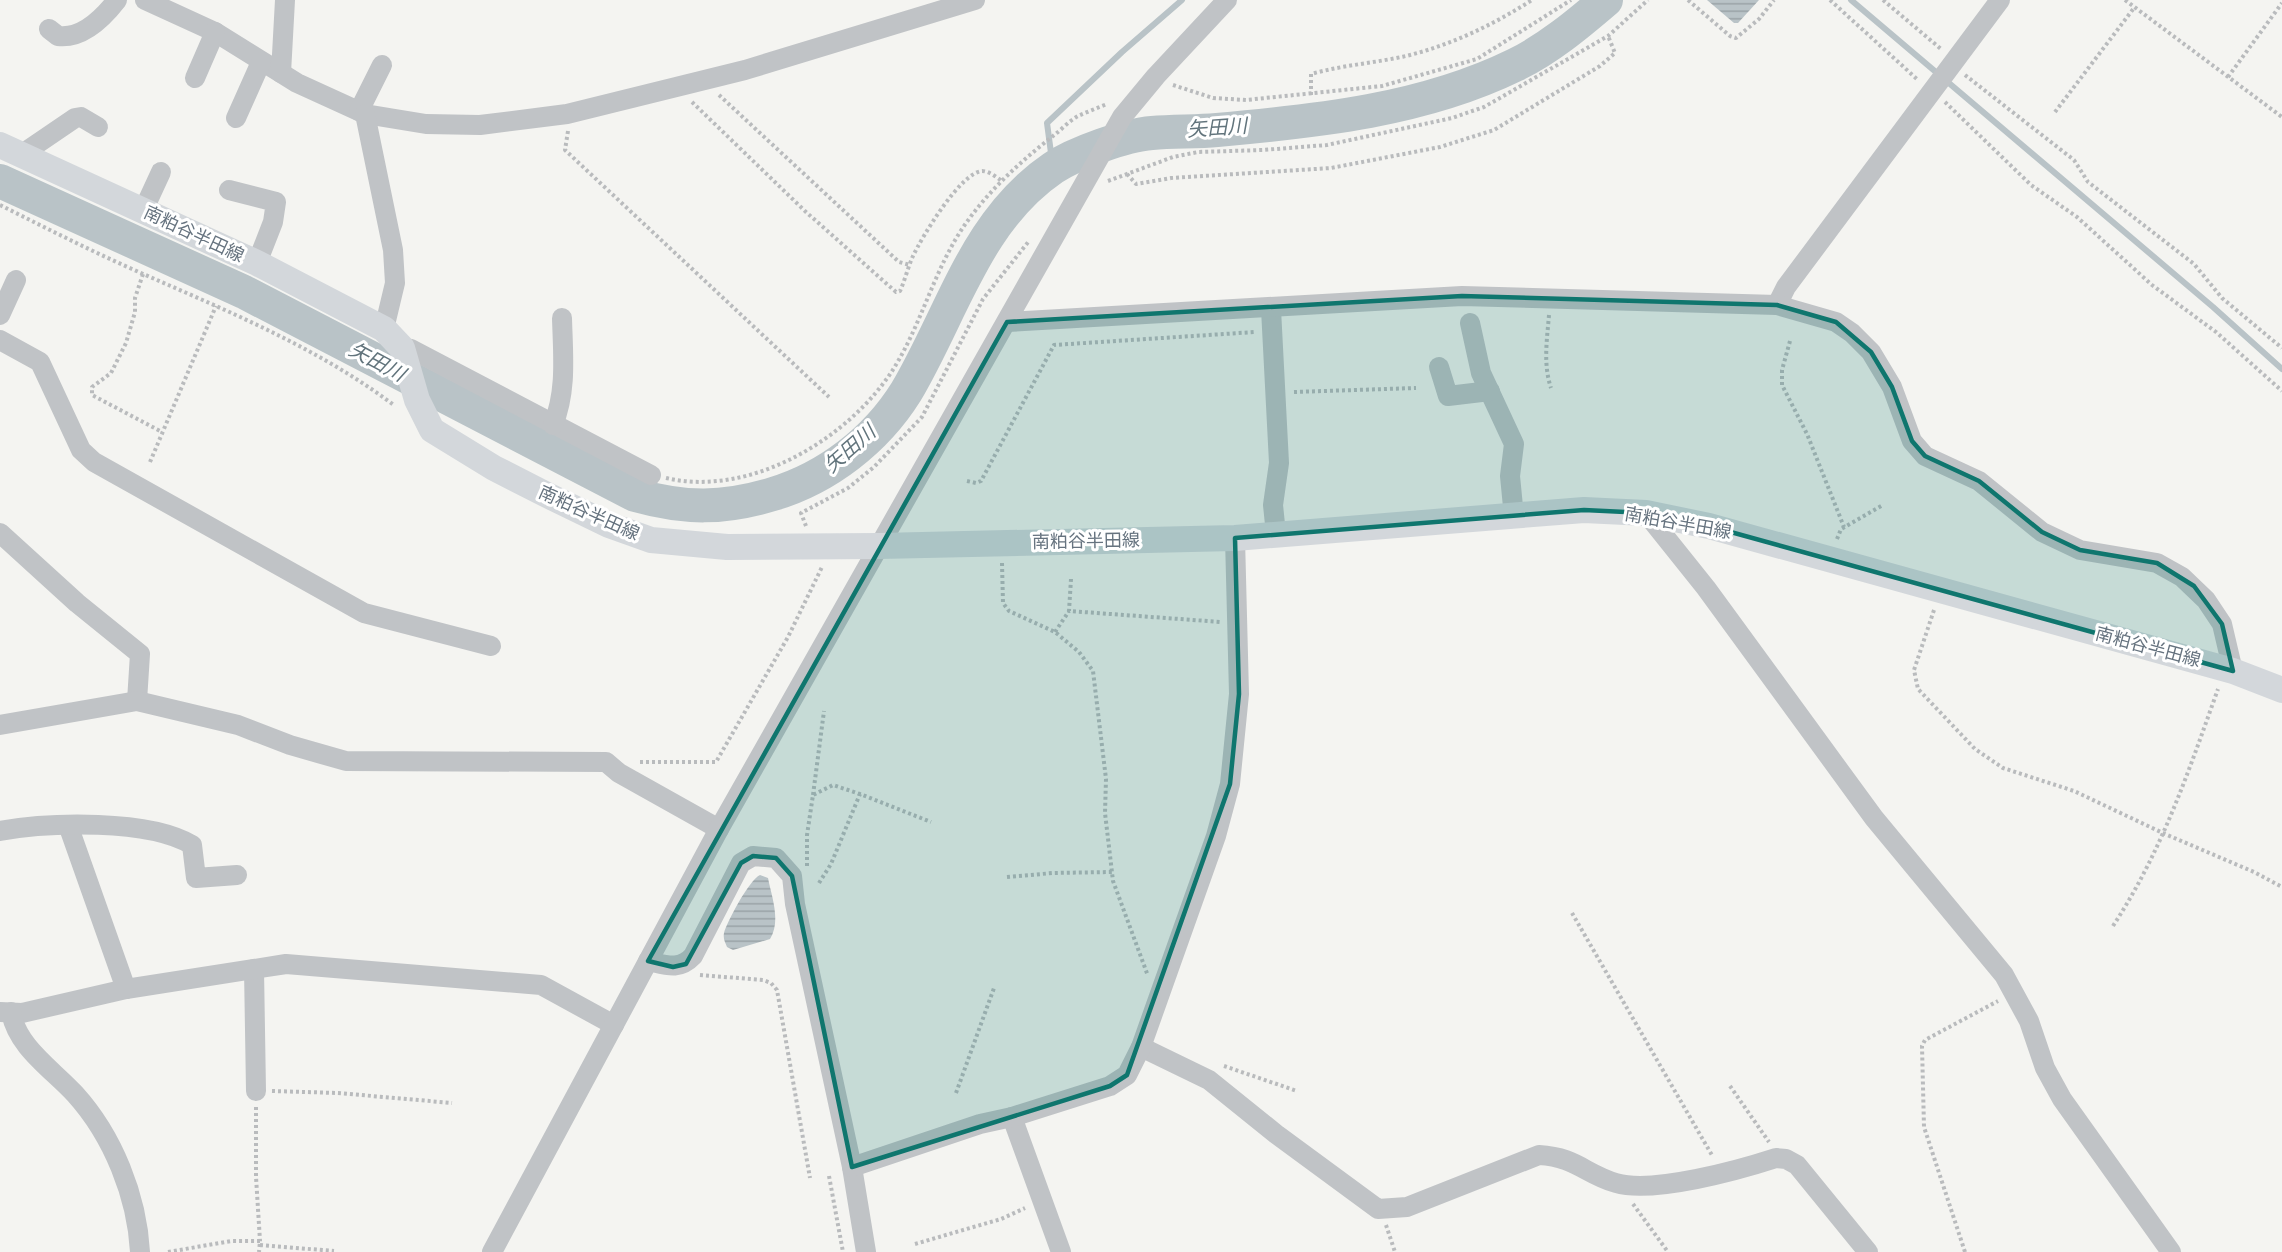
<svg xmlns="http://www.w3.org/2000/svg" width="2282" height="1252" viewBox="0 0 2282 1252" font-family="'Nunito Sans','Noto Sans JP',sans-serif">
<defs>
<pattern id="water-rules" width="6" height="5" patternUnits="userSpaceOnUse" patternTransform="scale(1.5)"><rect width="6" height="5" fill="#b9c3c7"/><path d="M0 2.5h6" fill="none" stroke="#9aa3a7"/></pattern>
</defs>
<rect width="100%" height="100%" fill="#f4f4f1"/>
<g fill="url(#water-rules)">
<polygon points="1707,0 1759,0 1738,23 1734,23"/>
<path d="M 760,875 L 768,878 C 772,898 781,921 770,939 L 733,950 L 727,947 C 725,942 723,939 724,933 C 727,922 749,880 760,875 Z"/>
</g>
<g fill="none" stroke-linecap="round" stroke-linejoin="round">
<g stroke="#b9c3c7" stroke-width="6">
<polyline points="1851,0 2213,307 2282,369"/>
<polyline points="1053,168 1047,123 1122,52 1182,0"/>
</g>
<path stroke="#b9c3c7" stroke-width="34" d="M 0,181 L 244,292 L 635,495 C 685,509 723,509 773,494 C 827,478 876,440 906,392 C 952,315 975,221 1053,168 C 1075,153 1126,135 1152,133 C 1174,131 1196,132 1217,130 C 1318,121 1423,110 1515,65 C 1548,49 1578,24 1606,0"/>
<g stroke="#b9bbbd" stroke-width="4" stroke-dasharray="3 3" stroke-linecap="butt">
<polyline points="1688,0 1730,36 1736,38 1759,19 1774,0"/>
<polyline points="1830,0 1918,80"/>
<polyline points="1883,0 1941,49"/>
<polyline points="2125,0 2282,117"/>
<polyline points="1965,75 2074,160 2088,182 2194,264 2222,298 2282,348"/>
<polyline points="2228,77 2282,3"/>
<polyline points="1173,85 1213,98 1246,100 1382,86 1477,59 1571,0"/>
<polyline points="719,95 899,262 910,265"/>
<path d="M 1311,95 L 1311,74 C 1343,65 1375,63 1406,56 C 1451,45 1493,25 1532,0"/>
<path d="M 692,102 L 806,212 L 896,292 L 900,291 C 905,280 908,267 913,256 C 922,237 960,173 982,171 C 989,171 996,177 1002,181"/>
<polyline points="1945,102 2031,185 2077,217 2152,285 2216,332 2282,391"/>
<polyline points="2055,112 2134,8"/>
<polyline points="568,131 565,150 829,397"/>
<polyline points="1127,174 1136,184 1171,178 1331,168 1440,147 1494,130 1600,66 1615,53 1608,36"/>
<polyline points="1108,181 1173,157 1198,152 1263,150 1327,145 1452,118 1484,107 1608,36 1648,0"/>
<path d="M 0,205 C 44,227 87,249 132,269 C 222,309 316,346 395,406"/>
<polyline points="143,274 135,298 135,312 126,343 111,373 92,387 92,395 162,432"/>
<path d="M 1549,315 C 1547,340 1543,364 1551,388"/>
<polyline points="1790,341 1782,370 1782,385 1807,434 1844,527"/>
<polyline points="1294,392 1416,388"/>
<polyline points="150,462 216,306"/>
<path d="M 666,478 C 751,498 850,438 894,368 C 922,323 934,270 964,226 C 988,191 1020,162 1053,136 C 1061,130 1069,121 1078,116 C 1087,112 1097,108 1107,104"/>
<polyline points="967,481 976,483 981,481 1054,345 1255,332"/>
<polyline points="806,526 801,513 848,488 874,467 922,417 983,299 1029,241"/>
<polyline points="1837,539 1841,529 1883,505"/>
<polyline points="1002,563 1003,603 1009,611 1055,632 1079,652 1093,671 1106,779 1105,813 1113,881 1148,976"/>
<polyline points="1071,579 1069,611 1221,622"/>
<polyline points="1934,610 1914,670 1918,689 1975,749 2003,768 2074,791 2165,834 2254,872 2282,887"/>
<polyline points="1055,632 1069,611"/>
<polyline points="640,762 716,762 788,637 822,567"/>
<polyline points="813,795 824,711"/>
<polyline points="807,866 807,835 813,795 833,785 860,794"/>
<polyline points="1007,877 1053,873 1112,872"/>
<polyline points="819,883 831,864 860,794 931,822"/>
<polyline points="1572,913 1713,1157"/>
<path d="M 2113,926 C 2162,851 2188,773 2218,689"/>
<polyline points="700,975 763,980 771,983 777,990 810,1178"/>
<polyline points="1224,1066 1297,1091"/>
<polyline points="1730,1086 1769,1142"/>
<polyline points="272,1091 338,1093 452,1103"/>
<polyline points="956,1093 994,988"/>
<polyline points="256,1107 256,1177 260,1241"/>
<polyline points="829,1176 843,1252"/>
<polyline points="1633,1204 1668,1252"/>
<polyline points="1386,1225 1395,1252"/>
<polyline points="915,1244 1001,1219 1025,1208"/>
<polyline points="260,1245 334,1251"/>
<polyline points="168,1252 231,1241 260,1241 259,1252"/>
<polyline points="1965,1252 1924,1127 1922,1046 1925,1040 1998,1001"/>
</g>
<g stroke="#c0c3c6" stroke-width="20">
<polyline points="145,0 215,32 297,83 365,114 426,124 480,125 567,114 745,70 975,0"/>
<path d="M 49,29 L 58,36 C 82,39 103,18 117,0"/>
<polyline points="281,73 285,0"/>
<polyline points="195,78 215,32"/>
<polyline points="359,111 382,65"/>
<polyline points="365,114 393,250 395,283 384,329"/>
<polyline points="236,118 261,62"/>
<polyline points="24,156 28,150 75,118 81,117 98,127"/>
<polyline points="229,190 276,202 273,222 257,263"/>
<polyline points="143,211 161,172"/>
<polyline points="1777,305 1786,287 2000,0"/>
<polyline points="1271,309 1279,463 1273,505 1276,534"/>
<polyline points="0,315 16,280"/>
<polyline points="1007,322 1462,296 1777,305 1836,322 1852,333 1871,352 1892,387 1912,441 1925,456 1979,481 2042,532 2080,550 2157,563 2182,577 2206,600 2222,624 2233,671"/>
<polyline points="1470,323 1481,373 1514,444 1510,476 1514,517"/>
<polyline points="0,340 40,362 81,450 94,462 364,613 491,646"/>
<polyline points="402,348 411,349 651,475"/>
<polyline points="1439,367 1448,396 1490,391"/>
<path d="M 553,425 C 567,391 563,355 562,318"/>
<polyline points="1646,513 1706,588 1874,818 2004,975 2029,1021 2045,1068 2062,1099 2171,1252"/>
<polyline points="0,533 77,603 140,654 137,701"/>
<polyline points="0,725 137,701 238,725 290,745 346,761 606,762 619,773 719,829"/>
<polyline points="68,825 126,989"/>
<path d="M 0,831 C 49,822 149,819 192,845 L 196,878 L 237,875"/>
<path d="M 648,961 C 666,965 679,971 693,956 L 741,863 L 753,856 L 776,858 L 792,876 L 795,904 L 852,1167 L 866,1252"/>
<polyline points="254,969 256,1091"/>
<polyline points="0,1012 22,1013 126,989 286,964 541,985 614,1025"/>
<path d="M 11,1012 C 17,1047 52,1069 75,1094 C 113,1136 137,1196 140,1252"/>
<path d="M 1141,1047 L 1209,1080 L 1276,1134 L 1378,1209 L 1407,1207 L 1539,1155 C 1576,1157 1585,1174 1616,1183 C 1653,1194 1739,1170 1776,1158 L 1786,1159 L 1797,1165 L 1868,1252"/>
<polyline points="1012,1117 1061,1252"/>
<polyline points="852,1167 980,1124 1012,1117 1110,1086 1127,1075 1141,1047 1216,836 1230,784 1239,694 1235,538"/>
<polyline points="492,1252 719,829 1122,117 1156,76 1227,0"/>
</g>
<polyline stroke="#d3d7db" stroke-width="26" points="0,145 257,263 384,329 402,348 417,400 432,430 494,468 545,494 609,525 651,540 727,547 879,546 1235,538 1584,510 1646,513 1709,526 2233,671 2282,690"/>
</g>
<path fill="#0f766e" fill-opacity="0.2" stroke="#0f766e" stroke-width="4.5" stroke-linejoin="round" d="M 1462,296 L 1777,305 L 1836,322 L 1871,352 L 1892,387 L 1912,441 L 1925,456 L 1979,481 L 2042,532 L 2080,550 L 2157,563 L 2194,586 L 2222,624 L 2233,671 L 1709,526 L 1646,513 L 1584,510 L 1235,538 L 1239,694 L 1230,784 L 1127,1075 L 1110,1086 L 852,1167 L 792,876 L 776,858 L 753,856 L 741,863 L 686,964 L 673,967 L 648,961 L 1007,322 Z"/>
<g text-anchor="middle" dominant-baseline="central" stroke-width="6" stroke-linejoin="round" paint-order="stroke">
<g font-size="18" fill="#66737f" stroke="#fff">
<text transform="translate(194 234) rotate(25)">南粕谷半田線</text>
<text transform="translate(589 513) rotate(24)">南粕谷半田線</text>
<text transform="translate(1678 523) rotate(10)">南粕谷半田線</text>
<text transform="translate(1086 541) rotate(-1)">南粕谷半田線</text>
<text transform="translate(2148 647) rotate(15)">南粕谷半田線</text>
</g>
<g font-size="20" font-style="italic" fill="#62747c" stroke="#fff">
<text transform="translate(1217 128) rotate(-4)">矢田川</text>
<text transform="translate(377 362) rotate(28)">矢田川</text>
<text transform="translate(850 449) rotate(-41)">矢田川</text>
</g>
</g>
</svg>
